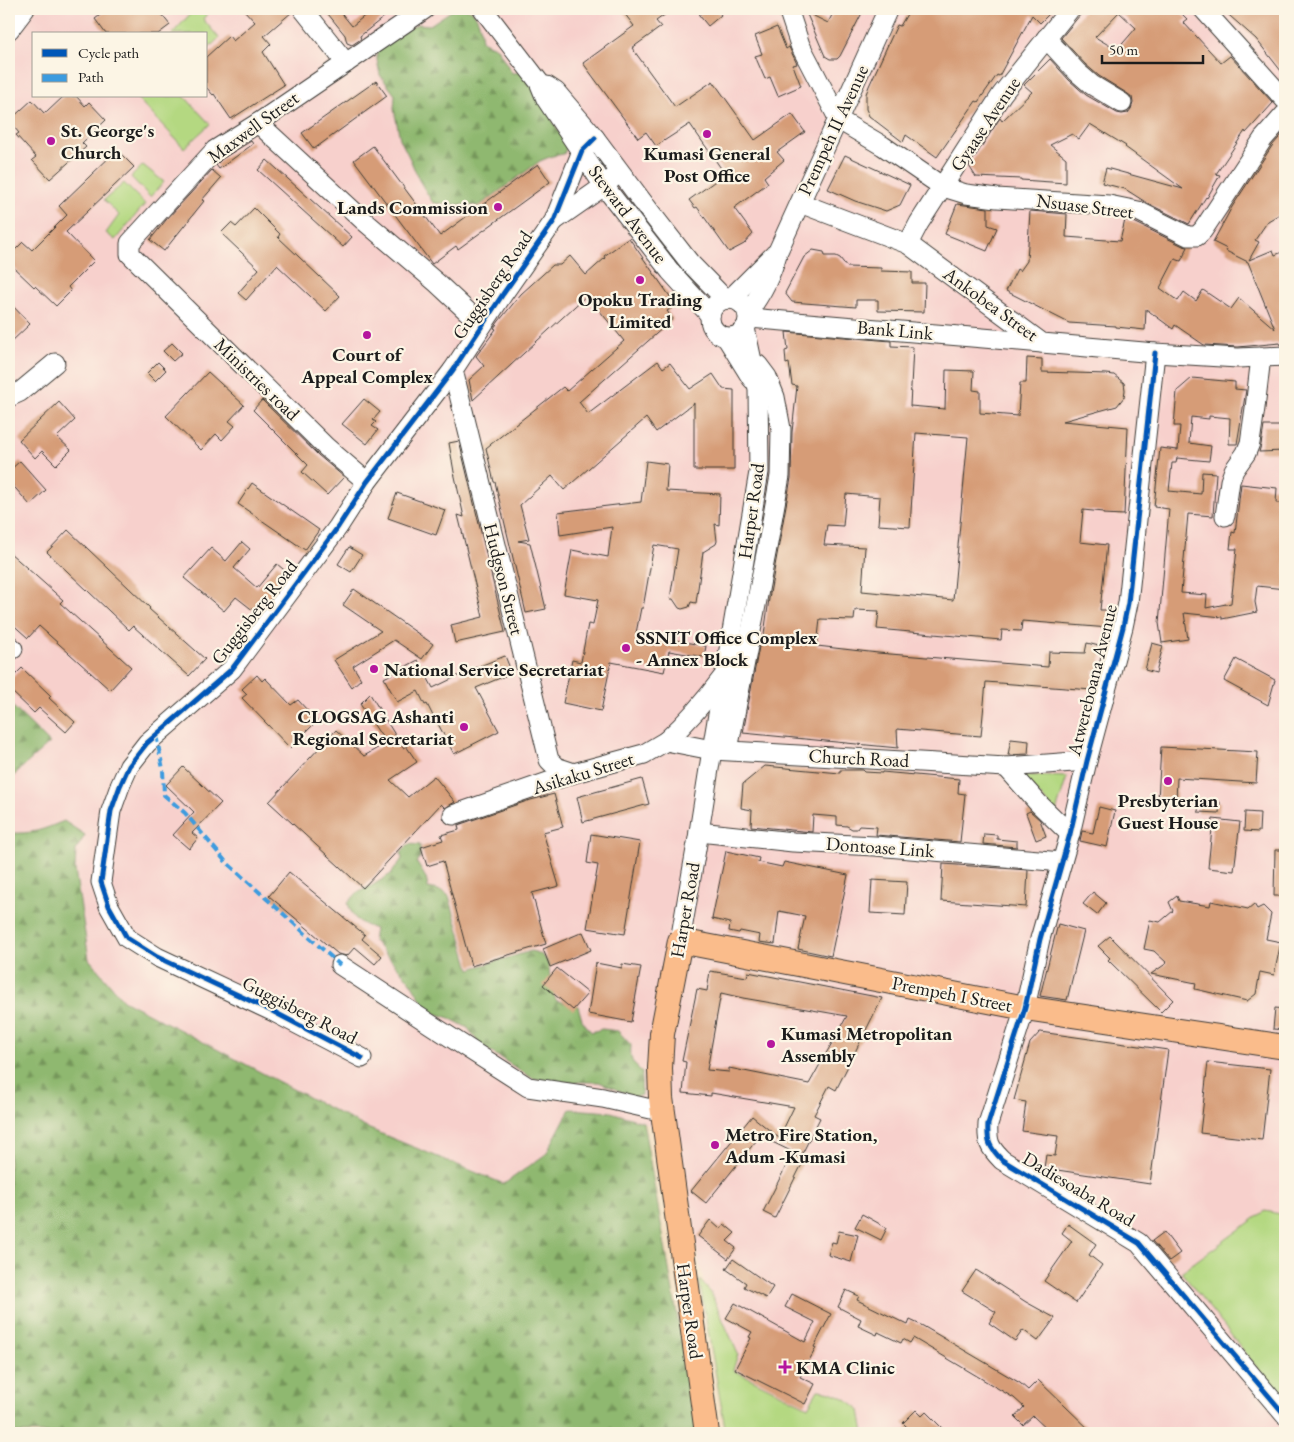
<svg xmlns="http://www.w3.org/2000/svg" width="1294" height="1442" viewBox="0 0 1294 1442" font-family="'EB Garamond',serif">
<defs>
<pattern id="forest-firs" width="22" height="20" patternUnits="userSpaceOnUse" patternTransform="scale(1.25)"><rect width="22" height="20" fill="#8fb86f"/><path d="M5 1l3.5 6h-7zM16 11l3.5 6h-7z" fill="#74955a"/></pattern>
</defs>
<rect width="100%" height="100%" fill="#fcf5e5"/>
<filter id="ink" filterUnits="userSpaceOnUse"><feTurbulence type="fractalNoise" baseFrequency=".02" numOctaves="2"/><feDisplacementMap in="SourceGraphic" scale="10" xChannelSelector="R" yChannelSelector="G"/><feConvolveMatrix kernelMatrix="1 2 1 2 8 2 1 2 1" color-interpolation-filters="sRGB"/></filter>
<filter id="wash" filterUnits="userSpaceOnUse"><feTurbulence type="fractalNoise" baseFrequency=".0096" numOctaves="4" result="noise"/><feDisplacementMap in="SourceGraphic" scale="20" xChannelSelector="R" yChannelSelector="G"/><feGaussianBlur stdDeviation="1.12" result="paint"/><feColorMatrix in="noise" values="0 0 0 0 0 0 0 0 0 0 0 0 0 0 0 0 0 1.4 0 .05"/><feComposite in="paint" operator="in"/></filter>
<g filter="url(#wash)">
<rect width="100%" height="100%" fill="#f3dbbc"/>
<path fill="#f7d0cc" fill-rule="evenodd" d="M 37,9 L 1285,9 L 1285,1433 L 741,1433 L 698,1258 L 678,1141 L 643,1122 L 570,1109 L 546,1154 L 504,1184 L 367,1128 L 123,1000 L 89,959 L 75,870 L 76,850 L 64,821 L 43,830 L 26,834 L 9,833 L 9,784 L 17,772 L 50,743 L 9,703 L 9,39 L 21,22 ZM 34,34 L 206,34 L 206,96 L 34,96 Z"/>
<g fill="#b4d881" stroke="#687a4e">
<polygon points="193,9 211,9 203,19 219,38 206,51 206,34 172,34 192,12"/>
<polygon points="138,96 184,96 210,124 184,148 137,98"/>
<polygon points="143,165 164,182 150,197 131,177"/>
<polygon points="124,183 145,204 115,240 106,233 119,215 104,200"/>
<polygon points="1020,775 1067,777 1056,812"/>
<polygon points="1265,1211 1285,1215 1285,1403 1181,1272"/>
<path d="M 699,1279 L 711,1293 L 738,1354 L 733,1370 L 808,1407 L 818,1390 C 836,1391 847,1399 860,1410 L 864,1433 L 726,1433 Z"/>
</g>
<g fill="url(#forest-firs)" stroke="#566a46">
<path d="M 454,9 C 458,9 463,8 467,9 C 479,11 481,31 482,41 L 497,48 L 512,73 L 525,72 L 567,146 L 564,154 L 552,156 L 540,161 L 479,206 L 433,203 L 419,180 L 410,159 L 400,139 L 394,109 L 395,95 L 380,75 L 377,60 L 377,46 L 418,24 L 430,25 Z"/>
<polygon points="9,703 50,743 17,772 9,784"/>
<path d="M 64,821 L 85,835 L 76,850 L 75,870 L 89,959 L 123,1000 L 367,1128 L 504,1184 L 546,1154 L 570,1109 L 611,1112 L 643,1122 L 698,1433 L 9,1433 L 9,833 C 33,834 42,830 64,821 Z"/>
<path d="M 409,844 L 420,845 L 420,857 L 417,863 L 426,878 L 428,888 L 442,891 L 449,896 L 470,969 L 531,951 C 555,956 547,974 552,990 C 553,994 555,998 557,1001 L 578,1006 L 582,1020 L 591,1032 L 602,1029 L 618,1031 L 631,1045 C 630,1060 631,1062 642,1072 L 641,1095 L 634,1097 L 599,1082 L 551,1082 L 532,1078 L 480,1045 L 468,1028 L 447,1017 L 429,1012 L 409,980 L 373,940 L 375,929 C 359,923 353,920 348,903 L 357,893 L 373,885 L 391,874 L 402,859 L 401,853 Z"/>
</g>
<g id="blocks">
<g fill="#d69c77" fill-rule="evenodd">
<polygon points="108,9 157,9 170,25 158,34 106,34 95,19"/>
<polygon points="243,9 292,9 292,12 264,36 271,44 263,52 284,85 231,119 214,94 213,95 206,87 206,57 229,36 233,41 255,22"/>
<polygon points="324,9 338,9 352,26 373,9 394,9 360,36 361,39 352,45 347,43 345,35"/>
<polygon points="621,9 673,9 656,21 661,27 632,48 675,107 713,81 755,140 792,114 805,132 777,152 784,160 764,177 768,183 734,208 753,234 744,244 729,252 697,207 695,208 689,200 725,174 690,124 656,146 646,132 638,138 583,63 634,26"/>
<polygon points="706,9 717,9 721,15 708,26 699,15"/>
<polygon points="835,9 864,9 840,56 837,59 830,59 825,56 806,12 828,23"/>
<polygon points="910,9 1054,9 1040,23 1032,15 999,76 997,75 978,102 976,101 937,157 906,135 903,142 869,116 866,109 866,94 869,86 897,25 900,26"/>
<path d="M 1085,9 L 1177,9 L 1187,19 L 1183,22 L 1221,63 L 1230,56 L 1273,103 L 1246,133 L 1245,131 L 1216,174 L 1220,175 L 1207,198 L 1206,197 L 1189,224 L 1147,203 L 1125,189 L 1102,183 L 1106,168 L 1183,189 L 1125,147 L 1126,146 L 1090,124 L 1079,139 L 1072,134 L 1050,145 L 1066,158 L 1066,183 L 1021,180 L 1021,179 L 976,177 L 969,166 L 1000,118 L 1002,121 L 1032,92 L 1024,85 L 1050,59 L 1069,80 L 1086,95 L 1117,113 L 1122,114 L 1128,113 L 1131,109 L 1133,103 L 1132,97 L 1128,94 L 1099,76 L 1085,64 L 1061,38 ZM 1119,12 L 1136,28 L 1117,50 L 1095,37 Z"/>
<polygon points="1222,9 1285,9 1285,76 1256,39"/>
<polygon points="777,27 786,49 789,47 797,64 793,65 801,86 778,96 770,77 765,79 755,56 762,54 755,36"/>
<polygon points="376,81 387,96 314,149 302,133"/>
<polygon points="64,96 76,96 85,106 89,102 106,120 82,143 86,147 50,179 32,160 36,157 16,135 19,133 9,121 32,100 44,113 47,112"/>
<polygon points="1285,131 1285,211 1268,221 1255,240 1259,242 1249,260 1273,250 1275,255 1285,251 1285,345 1281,345 1280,343 1238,347 1204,345 1175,325 1173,329 1146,309 1145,330 1116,327 1116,326 1069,323 1006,291 1017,269 1020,271 1027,261 1030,211 1067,214 1066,237 1120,241 1125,220 1134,222 1183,246 1188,247 1181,261 1175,259 1160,288 1178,301 1184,292 1196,301 1203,290 1231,309 1239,298 1275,329 1248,262 1226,251 1227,249 1213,242 1232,207 1272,146"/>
<polygon points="251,141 253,144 219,169 216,165 222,159"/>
<polygon points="373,146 440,236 538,164 550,182 458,249 456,246 432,264 354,160"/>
<polygon points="117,150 134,167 66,232 94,261 68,287 71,291 56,306 35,286 34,287 9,263 9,256 23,242 32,250 67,215 59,206"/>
<polygon points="845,155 910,185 900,205 886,211 855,201 828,189"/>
<polygon points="267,160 352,237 343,247 258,170"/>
<polygon points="212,170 221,178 202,200 204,201 164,251 150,240 166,220"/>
<polygon points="957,204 988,208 988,225 997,228 987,251 945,234"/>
<polygon points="254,208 280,234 278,237 340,296 326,311 277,265 246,300 238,293 259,269 221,233 231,223 236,227"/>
<polygon points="629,238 676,305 667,311 673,319 579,402 588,414 658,361 663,368 670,363 690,389 713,374 723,389 734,390 734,470 694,470 694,403 656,432 646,418 564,490 552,476 520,505 529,539 518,541 530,543 546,609 526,613 495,482 494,482 486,448 563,387 567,391 624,341 587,295 473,400 469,380 484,366 476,356 496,329 494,328 499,321 521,294 553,265 560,265 570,256 586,275 605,258 604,256"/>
<polygon points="813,250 824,252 825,256 836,256 840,258 847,267 881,268 881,271 912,272 912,283 925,283 924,312 878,311 878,300 856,300 856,307 792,302 785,293 804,257"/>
<polygon points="9,302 30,324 9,344"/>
<path d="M 786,332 L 891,341 L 891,346 L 913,347 L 910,406 L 945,409 L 946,370 L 974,371 L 973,390 L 980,391 L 980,413 L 1018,416 L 1020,383 L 1026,383 L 1027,358 L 1042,359 L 1042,372 L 1107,374 L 1114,375 L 1124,383 L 1125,390 L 1124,397 L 1117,406 L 1063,421 L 1128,427 L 1124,515 L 1103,514 L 1103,512 L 1083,510 L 1080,542 L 1107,545 L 1100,610 L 1110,610 L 1109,628 L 1022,621 L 1021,631 L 1002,630 L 1001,640 L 877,629 L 879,611 L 855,610 L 854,620 L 820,619 L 817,646 L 878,653 L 1048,667 L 1049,652 L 1085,653 L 1087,643 L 1103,647 L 1098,671 L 1094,670 L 1092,690 L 986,682 L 981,736 L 897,729 L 898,748 L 743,733 L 760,641 L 763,642 L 769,599 L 791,478 L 792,432 L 797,386 L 792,385 L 789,363 L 786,364 L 785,351 L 788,350 ZM 916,433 L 968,437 L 953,600 L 862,591 L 865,547 L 824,545 L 827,525 L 843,526 L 846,494 L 880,497 L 878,525 L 910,527 Z"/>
<polygon points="172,343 182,353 173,361 163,351"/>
<polygon points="158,362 166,370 155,381 147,373"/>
<polygon points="208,372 244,405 229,421 235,426 222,440 216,434 201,450 166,416"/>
<polygon points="1192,378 1235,382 1235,389 1246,390 1237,444 1229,444 1230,418 1209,416 1209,419 1191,417 1189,443 1211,446 1209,461 1177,458 1176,463 1172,463 1169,491 1201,494 1202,472 1216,473 1213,516 1188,514 1181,593 1207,595 1206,608 1231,603 1237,549 1230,549 1232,532 1235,533 1241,484 1277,488 1276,503 1285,503 1285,589 1257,586 1255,602 1257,612 1222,619 1222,617 1184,613 1188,639 1162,643 1159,623 1169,509 1154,507 1160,448 1178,450 1180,426 1174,426 1177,391"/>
<polygon points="364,399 380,412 373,420 376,422 372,426 378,430 367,444 342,424"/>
<polygon points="262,400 318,455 344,477 327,495 302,472 308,465 253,410"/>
<polygon points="59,402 75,420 57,437 71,450 56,465 42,451 35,458 19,440"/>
<polygon points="1264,426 1285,426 1285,451 1259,452 1261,445"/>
<polygon points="459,441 505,632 455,643 451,625 483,617 458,515 464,517 454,472 449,443"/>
<polygon points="20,461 46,490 30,505 9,481 9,471"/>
<polygon points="646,461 668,464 666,491 720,494 719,525 715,524 717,541 716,544 703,552 696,603 691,602 689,607 682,609 679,608 673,599 670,599 678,549 654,545 643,608 641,608 636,633 706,646 704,657 669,651 664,672 611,662 601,711 563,703 572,660 581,662 588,624 593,625 598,600 564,594 572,550 608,557 612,527 560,535 558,512 641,502"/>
<polygon points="252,483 319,530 305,550 238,504"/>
<polygon points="397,493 445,510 436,535 388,518"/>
<polygon points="68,530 150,608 149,609 205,659 189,676 133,626 129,630 47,552"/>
<polygon points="242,542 250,549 234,568 257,588 277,564 289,574 259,615 236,597 224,611 184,578 211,548 226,561"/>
<polygon points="349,547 362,555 351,572 338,564"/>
<polygon points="9,552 63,600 60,603 131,667 110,690 39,626 28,638 9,621"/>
<polygon points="354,589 433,644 422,659 394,640 353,666 361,679 352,687 334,660 381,631 343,605"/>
<polygon points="1152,643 1163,646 1156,673 1145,670"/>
<polygon points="505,656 512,673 476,688 499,731 454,754 437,722 436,722 427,704 425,705 418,691 397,702 384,678 418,660 433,688 470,670"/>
<polygon points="1236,659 1275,680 1268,705 1224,681"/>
<polygon points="22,668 51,696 49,698 75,722 66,732 39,708 34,713 9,689 9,681"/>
<polygon points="257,675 262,681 265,678 291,705 298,700 317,721 290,748 242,698 247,694 242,689"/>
<polygon points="370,694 403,748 406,746 417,762 390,780 408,797 434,776 455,802 445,808 441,804 363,888 269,802 336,730 364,756 386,743 360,704"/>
<polygon points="1011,739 1029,741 1028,754 1008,755"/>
<polygon points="1161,747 1258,752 1256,783 1177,778 1176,801 1158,800"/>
<polygon points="765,766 840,773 840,770 863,770 865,772 882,773 882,772 959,779 958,793 965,794 960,842 876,835 877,827 859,826 857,829 852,829 847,826 837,825 837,817 813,815 812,832 751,826 752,810 741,808 743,784"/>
<polygon points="183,767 221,803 192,833 198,838 189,849 173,835 194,812 166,785"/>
<polygon points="642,779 649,804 583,822 577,797"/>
<polygon points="554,794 563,827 543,832 559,886 532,893 546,944 471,966 443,861 427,866 421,847 443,840 441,835 459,830 458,825 527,801"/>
<polygon points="1199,801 1220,802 1219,813 1198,812"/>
<polygon points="1099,807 1115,811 1107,847 1080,841 1082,831 1093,833"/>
<polygon points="1030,811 1040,820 1046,836 1036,840 1026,813"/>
<polygon points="1245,812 1260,813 1259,832 1244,831"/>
<polygon points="1213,819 1240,822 1234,871 1208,868"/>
<polygon points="591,834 640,842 625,934 587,928 598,865 587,863"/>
<polygon points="984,834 997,835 997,839 1017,841 1017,847 983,844"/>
<polygon points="1275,850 1285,850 1285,896 1274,896"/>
<polygon points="726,851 759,858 758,862 782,867 784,862 848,875 831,956 798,949 805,916 779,911 775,944 759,942 760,935 740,931 739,933 729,931 730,923 712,919"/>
<polygon points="943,864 1028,870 1026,907 941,901"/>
<polygon points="289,872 365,935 362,939 382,956 375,964 355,947 347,956 338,954 269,896"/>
<polygon points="872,880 907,882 905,915 870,913"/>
<polygon points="1093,892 1106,903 1097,915 1083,904"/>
<polygon points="1177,896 1179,901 1210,906 1211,901 1248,909 1254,904 1257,909 1263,906 1271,914 1266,939 1281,942 1274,975 1260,972 1256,994 1247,1001 1195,989 1196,983 1151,974 1167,963 1154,951 1144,949 1150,920 1160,922 1173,911 1169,902"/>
<polygon points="1058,924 1084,931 1067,1000 1040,996"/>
<polygon points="583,932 591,950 550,967 543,949"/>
<polygon points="1110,936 1173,1000 1161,1012 1108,960 1110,958 1098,946"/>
<polygon points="596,963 622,968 622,964 641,967 631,1022 588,1014"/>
<polygon points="557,968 588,993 573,1010 543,985"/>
<path d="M 710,971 L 747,977 L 748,972 L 882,998 L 836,1090 L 829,1086 L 814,1115 L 820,1118 L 801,1156 L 760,1136 L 706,1203 L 691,1191 L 752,1116 L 779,1138 L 794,1107 L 711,1093 L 711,1096 L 683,1093 L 686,1062 L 682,1061 L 697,989 L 707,991 ZM 721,993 L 743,998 L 847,1016 L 809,1084 L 729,1068 L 729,1072 L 707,1070 Z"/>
<polygon points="1275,1008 1285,1009 1285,1030 1273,1029"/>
<polygon points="1040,1032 1168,1050 1150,1184 1044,1168 1046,1155 1055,1156 1058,1136 1022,1131 1026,1102 1014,1100 1030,1043"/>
<polygon points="1208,1062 1270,1069 1262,1140 1200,1133"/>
<polygon points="792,1154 804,1160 775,1218 763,1212"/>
<polygon points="862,1214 887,1228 881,1240 855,1227"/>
<polygon points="710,1220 720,1229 724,1224 735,1233 727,1241 736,1248 728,1259 698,1236"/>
<polygon points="1068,1224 1096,1244 1089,1255 1102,1265 1076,1303 1044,1281 1072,1241 1062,1233"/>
<polygon points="839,1231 858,1235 851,1262 828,1255 832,1242 836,1243"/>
<polygon points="1164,1232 1180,1253 1169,1261 1152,1241"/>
<polygon points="733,1259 773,1287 766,1298 744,1287 746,1283 726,1269"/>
<polygon points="976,1270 1026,1302 1055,1318 1038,1341 1023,1330 1015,1341 989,1323 996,1312 962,1291"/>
<polygon points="846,1290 859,1296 857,1300 908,1325 910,1320 923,1326 1020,1383 1028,1390 1038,1380 1093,1433 1051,1433 1033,1416 1023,1425 1015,1417 1024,1407 1014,1398 913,1338 910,1343 903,1339 901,1343 878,1332 877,1335 858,1326 861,1319 838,1307"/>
<polygon points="792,1294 831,1314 814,1347 816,1348 800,1377 815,1384 805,1404 735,1369 751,1338 749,1337 752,1332 726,1318 735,1303 805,1342 815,1322 785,1307"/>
<polygon points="916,1410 922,1416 926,1412 947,1433 902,1433 908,1428 903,1423"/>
</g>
</g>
</g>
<g filter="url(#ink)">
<use href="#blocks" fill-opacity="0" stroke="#3c3934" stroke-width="1"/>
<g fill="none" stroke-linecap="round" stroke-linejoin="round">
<defs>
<g id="minor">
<polyline points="303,9 346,63"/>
<polyline points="483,9 539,82 546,99 604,186 670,271 710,315"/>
<polyline points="788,9 800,45 839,120 883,146 943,187 966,194 997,198 1109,205 1138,211 1188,236 1197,236 1203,230 1263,139 1285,114"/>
<polyline points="1203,9 1285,100"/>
<polyline points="9,30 25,9"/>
<polyline points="1046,38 1077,72 1092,85 1122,103"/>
<polyline points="547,86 556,92 595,138 651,213 690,263 725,299"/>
<polyline points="258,123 363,220 437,283 482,325"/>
<polyline points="800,203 908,244 1042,343 1155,353 1238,358 1285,356"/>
<polyline points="554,221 604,186 613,178"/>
<polyline points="908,244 919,223 1002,94 1070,9"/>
<circle cx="729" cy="318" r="19"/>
<polyline points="730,299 775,254"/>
<path d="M 748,312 C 763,292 771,275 778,251 L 888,9"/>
<polyline points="749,318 1042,343"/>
<polyline points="726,337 752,379"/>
<path d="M 1155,353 L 1128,603 L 1123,627 L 1087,761 L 1070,834 L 1040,939 L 1025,1008 L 988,1124 C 987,1142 989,1147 1002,1160 L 1139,1243 L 1285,1415"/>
<polyline points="453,370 549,760 556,767 574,773"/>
<polyline points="9,397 20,392 55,363"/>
<polyline points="367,482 326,447 130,254 130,243 215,150 258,123 425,9"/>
<polyline points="1225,516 1230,481 1234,470 1246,453 1250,443 1255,408 1261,357"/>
<polyline points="9,645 13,649"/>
<path d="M 666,741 C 687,722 706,700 723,677"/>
<polyline points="728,750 768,543 780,476 781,429 775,397 767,377 758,365"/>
<polyline points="1006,767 1038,803 1070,834"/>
<polyline points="453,815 574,773 644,754 666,741 712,750 1006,767 1087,761"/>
<polyline points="699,832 793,842 875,846 1062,862"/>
<polyline points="680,941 699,832 712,750 759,472 758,389 745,328"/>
<polyline points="340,965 433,1026 528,1087 603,1098 664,1112"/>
<polyline points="362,1058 274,1012 157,957 127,938 109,906 101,882 111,811 120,786 129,766 147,743 232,669 338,527 367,482 453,370 503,294 554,221 582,151 595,138"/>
</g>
<polyline id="major" points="707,1433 661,1098 660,1068 662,1034 680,941 1025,1008 1285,1047"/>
</defs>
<use href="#minor" stroke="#3c3934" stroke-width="21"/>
<use href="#major" stroke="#3c3934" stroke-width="26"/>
<use href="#minor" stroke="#fff" stroke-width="19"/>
<use href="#major" stroke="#fabc8b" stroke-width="24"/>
<polyline stroke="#3c9bdf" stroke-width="4" stroke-dasharray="8 4" stroke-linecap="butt" points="156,735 163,769 164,795 185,813 226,862 340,965"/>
<defs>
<g id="cycleway">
<path d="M 1155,353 L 1128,603 L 1123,627 L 1087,761 L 1070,834 L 1040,939 L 1025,1008 L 988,1124 C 987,1142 989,1147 1002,1160 L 1139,1243 L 1285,1415"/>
<polyline points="362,1058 274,1012 157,957 127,938 109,906 101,882 111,811 120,786 129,766 147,743 232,669 338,527 367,482 453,370 503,294 554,221 582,151 595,138"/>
</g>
</defs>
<use href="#cycleway" stroke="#fcf5e5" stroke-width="8"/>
<use href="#cycleway" stroke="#0057b8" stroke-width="5"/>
</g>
</g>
<g fill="#b5179e" stroke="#fcf5e5" stroke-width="2">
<circle cx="707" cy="134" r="5"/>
<circle cx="51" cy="141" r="5"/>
<circle cx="498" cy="207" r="5"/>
<circle cx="640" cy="280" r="5"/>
<circle cx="367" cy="335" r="5"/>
<circle cx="626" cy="648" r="5"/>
<circle cx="374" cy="669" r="5"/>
<circle cx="464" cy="727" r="5"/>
<circle cx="1168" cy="781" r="5"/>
<circle cx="771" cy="1044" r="5"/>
<circle cx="715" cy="1145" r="5"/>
<path d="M782.5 1359.5h5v5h5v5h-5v5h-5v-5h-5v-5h5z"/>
</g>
<g text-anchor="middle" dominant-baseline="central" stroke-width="4.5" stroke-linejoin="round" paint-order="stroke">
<g font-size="19" fill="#1c1c1c" stroke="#fcf5e5">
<text transform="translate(985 124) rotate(-56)">Gyaase Avenue</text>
<text transform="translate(253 127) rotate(-36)">Maxwell Street</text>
<text transform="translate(833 130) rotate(-65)">Prempeh II Avenue</text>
<text transform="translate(1085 206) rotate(7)">Nsuase Street</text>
<text transform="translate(628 214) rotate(53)">Steward Avenue</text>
<text transform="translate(492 285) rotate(-56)">Guggisberg Road</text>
<text transform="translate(991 304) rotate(36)">Ankobea Street</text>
<text transform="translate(895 330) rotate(5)">Bank Link</text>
<text transform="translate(257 379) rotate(44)">Ministries road</text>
<text transform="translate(751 511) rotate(-82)">Harper Road</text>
<text transform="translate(504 579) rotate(76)">Hudgson Street</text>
<text transform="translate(254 612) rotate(-52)">Guggisberg Road</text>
<text transform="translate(1092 680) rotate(-76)">Atwereboana Avenue</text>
<text transform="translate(859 758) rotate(3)">Church Road</text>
<text transform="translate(583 773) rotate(-17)">Asikaku Street</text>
<text transform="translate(880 847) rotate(4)">Dontoase Link</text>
<text transform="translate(685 910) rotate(-80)">Harper Road</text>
<text transform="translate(952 994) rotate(11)">Prempeh I Street</text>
<text transform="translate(300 1010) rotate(27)">Guggisberg Road</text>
<text transform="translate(1079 1189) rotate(31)">Dadiesoaba Road</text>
<text transform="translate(690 1311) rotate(82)">Harper Road</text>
</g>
<g font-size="19" font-weight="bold" fill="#1c1c1c" stroke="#fcf5e5" text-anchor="start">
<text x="61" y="130">St. George's<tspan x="61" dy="22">Church</tspan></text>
<text x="707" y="153" text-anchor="middle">Kumasi General<tspan x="707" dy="22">Post Office</tspan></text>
<text x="488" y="207" text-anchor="end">Lands Commission</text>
<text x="640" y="299" text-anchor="middle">Opoku Trading<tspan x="640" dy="22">Limited</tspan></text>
<text x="367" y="354" text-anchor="middle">Court of<tspan x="367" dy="22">Appeal Complex</tspan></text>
<text x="636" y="637">SSNIT Office Complex<tspan x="636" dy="22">- Annex Block</tspan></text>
<text x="384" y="669">National Service Secretariat</text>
<text x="454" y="716" text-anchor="end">CLOGSAG Ashanti<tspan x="454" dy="22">Regional Secretariat</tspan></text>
<text x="1168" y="800" text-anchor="middle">Presbyterian<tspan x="1168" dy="22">Guest House</tspan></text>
<text x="781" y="1033">Kumasi Metropolitan<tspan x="781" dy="22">Assembly</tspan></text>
<text x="725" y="1134">Metro Fire Station,<tspan x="725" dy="22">Adum -Kumasi</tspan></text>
<text x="796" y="1367">KMA Clinic</text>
</g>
</g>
<rect width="1294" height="1442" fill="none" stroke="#fcf5e5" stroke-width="30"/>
<rect x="32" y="32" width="175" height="65" fill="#fcf5e5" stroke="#a29e95"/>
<rect x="42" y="49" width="25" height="8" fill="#0057b8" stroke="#a29e95"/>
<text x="78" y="58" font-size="15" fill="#1c1c1c">Cycle path</text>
<rect x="42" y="74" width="25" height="8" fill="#3c9bdf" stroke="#a29e95"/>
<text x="78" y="82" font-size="15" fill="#1c1c1c">Path</text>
<path d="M1102 55v8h101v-8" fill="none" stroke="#1c1c1c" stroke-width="2.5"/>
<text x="1109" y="55" font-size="15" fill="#1c1c1c" stroke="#fcf5e5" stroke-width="4" paint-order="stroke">50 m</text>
</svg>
